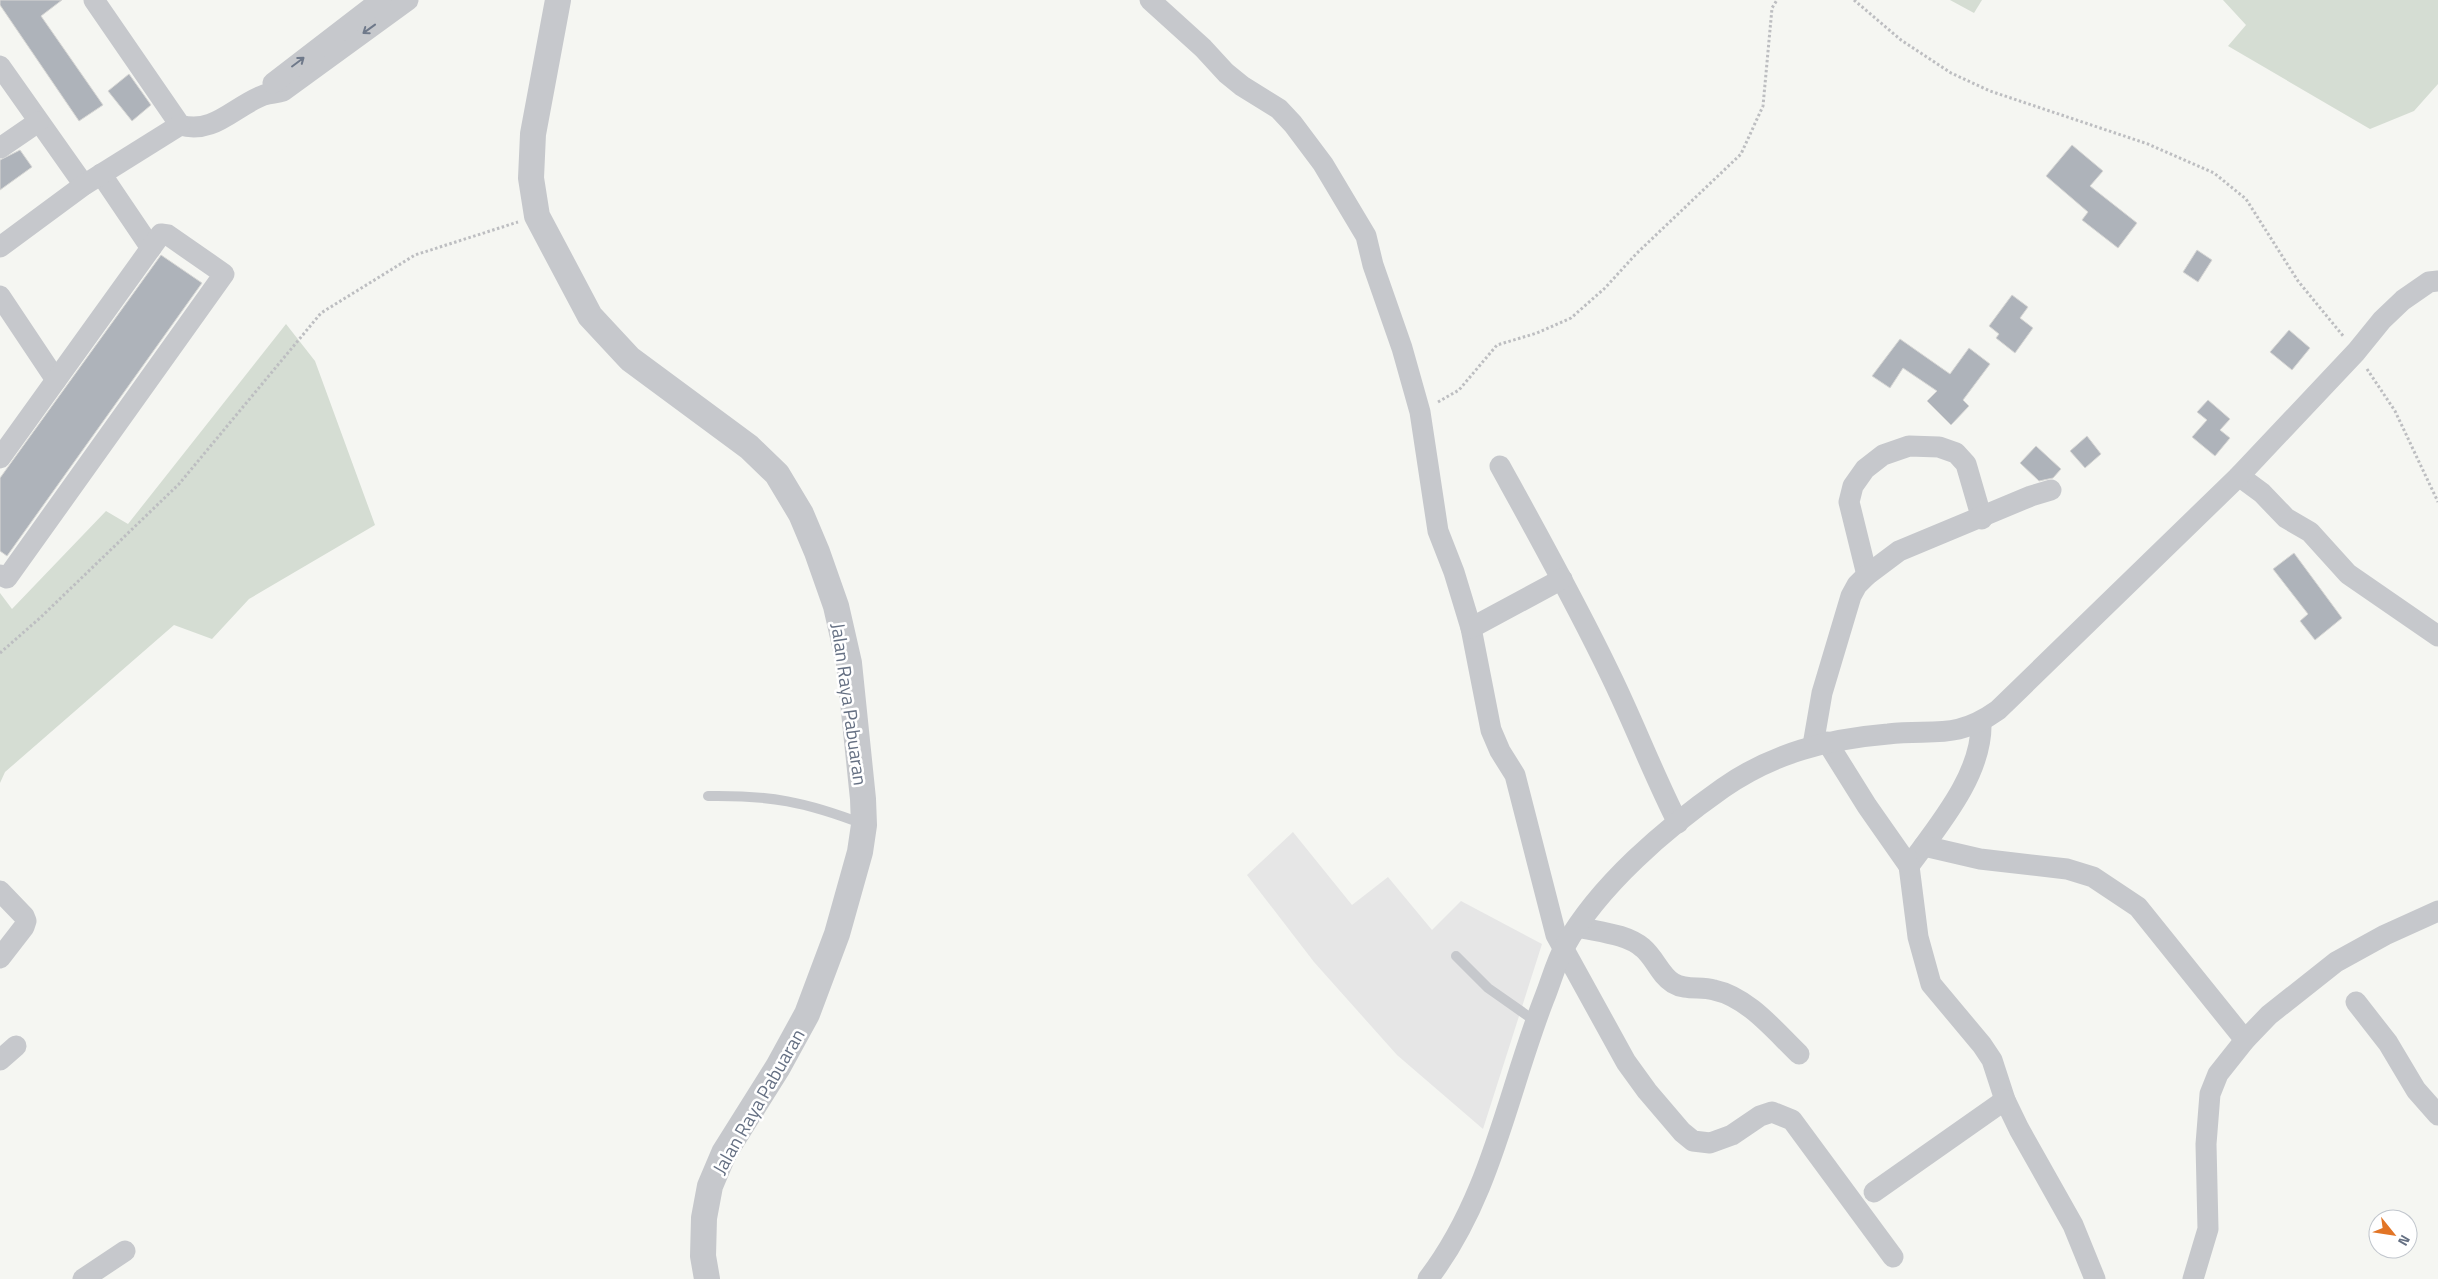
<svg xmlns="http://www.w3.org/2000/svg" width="2438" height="1279" viewBox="0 0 2438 1279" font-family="'Titillium Web',sans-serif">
<rect width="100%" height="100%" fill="#f5f6f2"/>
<polygon fill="#e6e6e6" points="1293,832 1352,905 1388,877 1432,930 1461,901 1542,944 1483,1129 1397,1055 1314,962 1247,875"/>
<g fill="#d5ddd3">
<polygon points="1950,0 1982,0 1974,13"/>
<polygon points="2223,0 2438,0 2438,84 2414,111 2370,129 2228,46 2246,25"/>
<polygon points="286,324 315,361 375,525 249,599 212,639 174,625 5,772 0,783 0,593 12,609 106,511 128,524"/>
</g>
<g fill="#aeb3ba" stroke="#d7d7d5">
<polygon points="0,0 62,0 41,16 103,105 79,121 0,5"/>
<polygon points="129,74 151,105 132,121 108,91"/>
<polygon points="2072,145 2103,171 2090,186 2137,223 2118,248 2082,220 2088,212 2046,176"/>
<polygon points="20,150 32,167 0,190 0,160"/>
<polygon points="2197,250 2212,260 2198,282 2183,272"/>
<polygon points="161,255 202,283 7,556 0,551 0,478"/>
<polygon points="2012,295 2028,307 2020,318 2033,328 2015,353 1996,338 1999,334 1989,326"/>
<polygon points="2289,330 2310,348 2292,370 2270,352"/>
<polygon points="1900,339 1950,374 1969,348 1990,364 1963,400 1969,406 1951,425 1927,401 1937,391 1903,368 1890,388 1872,376"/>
<polygon points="2208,400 2230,419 2220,430 2230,438 2215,456 2192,437 2207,420 2197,412"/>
<polygon points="2087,436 2101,454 2085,468 2070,451"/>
<polygon points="2036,446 2061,469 2053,478 2039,481 2020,463"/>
<polygon points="2294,553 2342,618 2315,640 2300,621 2308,614 2273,569"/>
</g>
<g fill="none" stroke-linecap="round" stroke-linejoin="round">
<g stroke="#bdbec1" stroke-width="3" stroke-dasharray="2.5 2.5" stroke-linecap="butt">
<polyline points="1854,0 1901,40 1951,73 1990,91 2148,144 2214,173 2246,199 2298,281 2344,337"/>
<polyline points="2367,369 2395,411 2438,502"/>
<polyline points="1438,402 1459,390 1497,345 1537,333 1571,318 1605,288 1636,254 1741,154 1763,106 1772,8 1777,0"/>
<polyline points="0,653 41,617 179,484 321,313 415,255 518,222"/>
</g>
<g stroke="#c6c8cc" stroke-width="10">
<path d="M 708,796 C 770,795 806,802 863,824"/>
<polyline points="1456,956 1488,988 1535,1021"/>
</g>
<g stroke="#c6c8cc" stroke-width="21">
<path d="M 94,0 L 180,125 C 214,135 234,106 264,95 C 270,93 277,93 283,91 L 408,0"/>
<polyline points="1150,0 1203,48 1226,73 1242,86 1279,109 1293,124 1323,164 1366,236 1373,265 1402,348 1420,412 1438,531 1454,572 1471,628 1491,730 1500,751 1515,775 1556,935 1626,1062 1647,1091 1682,1132 1693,1141 1710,1143 1732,1135 1760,1116 1772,1112 1792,1120 1893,1257"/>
<polyline points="0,66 84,185"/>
<polyline points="273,83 381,0"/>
<polyline points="0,148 38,122"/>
<polyline points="101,174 151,248"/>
<polyline points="0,247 84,185 180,125"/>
<polyline points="0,296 56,380"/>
<polyline points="0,458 161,234 168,235 224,274 7,578 0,575"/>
<path d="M 1500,466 C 1538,535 1576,603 1610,674 C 1634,723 1653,774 1678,823"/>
<polyline points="2239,476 2262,493 2286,518 2310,532 2348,574 2438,636"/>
<polyline points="1867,575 1849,502 1853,486 1865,469 1883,455 1909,446 1939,447 1956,453 1966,464 1982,519"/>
<polyline points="1471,628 1562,579"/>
<path d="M 1981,722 C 1983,774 1938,826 1909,866 L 1918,937 L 1931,984 L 1982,1045 L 1992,1060 L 2005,1100 L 2019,1129 L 2073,1225 L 2095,1279"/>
<polyline points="1827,742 1867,806 1909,866"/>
<polyline points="1813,745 1822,693 1851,596 1857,585 1867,575 1899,551 2031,496 2051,490"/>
<polyline points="1924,846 1980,859 2067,869 2093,877 2138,907 2245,1040"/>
<polyline points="0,891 24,916 26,921 24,927 0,958"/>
<path d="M 1578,927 C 1599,932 1627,934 1643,948 C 1655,958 1660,975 1673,983 C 1686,991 1700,986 1714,990 C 1748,997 1775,1031 1799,1054"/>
<polyline points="2356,1002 2388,1043 2416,1090 2438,1115"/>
<polyline points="0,1060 16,1046"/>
<polyline points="1874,1192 2005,1100"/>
<polyline points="83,1279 125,1251"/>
<path d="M 1428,1279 C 1491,1197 1507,1094 1544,999 C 1551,982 1556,962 1565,946 C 1599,885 1666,828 1723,788 C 1773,753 1828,739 1888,734 C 1935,729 1956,740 1998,710 L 2239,476 L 2356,352 L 2382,320 L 2403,300 L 2429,282 L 2438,281"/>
<polyline points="2193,1279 2208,1229 2206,1144 2210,1094 2218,1074 2245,1040 2269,1015 2336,962 2385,935 2438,911"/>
</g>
<polyline stroke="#c6c8cc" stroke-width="26" points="558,0 533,134 531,178 537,216 590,316 630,359 749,447 777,474 801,514 817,552 836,606 849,663 863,799 864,825 860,852 837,934 807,1014 778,1067 724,1153 710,1186 704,1218 703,1256 707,1279"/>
</g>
<defs><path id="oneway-shaft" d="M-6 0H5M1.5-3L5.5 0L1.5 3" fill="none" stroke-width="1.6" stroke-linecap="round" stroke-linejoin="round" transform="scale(1.25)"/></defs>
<g stroke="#6f798a">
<use href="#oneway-shaft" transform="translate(369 29) rotate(144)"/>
<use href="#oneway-shaft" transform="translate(298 62) rotate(-37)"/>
</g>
<g text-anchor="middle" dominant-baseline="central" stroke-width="5" stroke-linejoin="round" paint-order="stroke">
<g font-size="19" fill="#657083" stroke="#fff">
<text transform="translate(850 704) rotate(82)">Jalan Raya Pabuaran</text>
<text transform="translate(758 1101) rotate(-60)">Jalan Raya Pabuaran</text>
</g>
</g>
<g transform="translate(2393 1234) rotate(120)"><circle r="24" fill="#ffffff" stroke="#c1c6cd"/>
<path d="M0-4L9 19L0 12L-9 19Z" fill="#e27526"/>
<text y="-8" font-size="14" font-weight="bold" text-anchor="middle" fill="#657083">N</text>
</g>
</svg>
